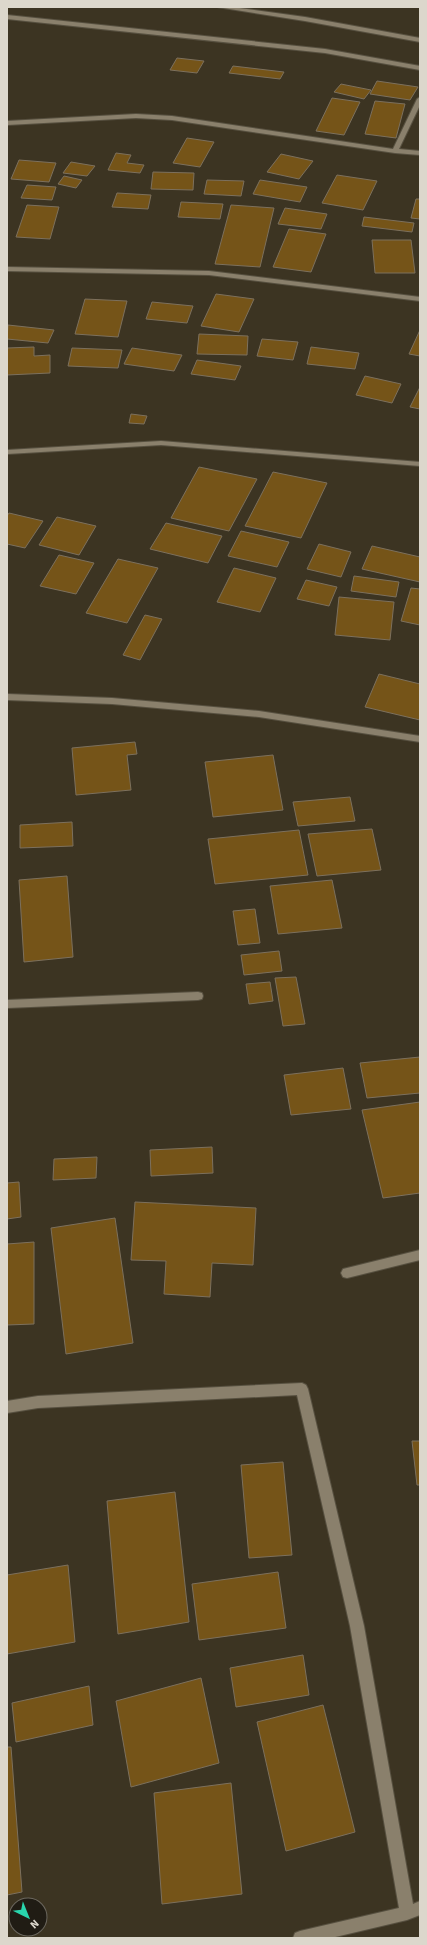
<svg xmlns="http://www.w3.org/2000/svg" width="427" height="1945" viewBox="0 0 427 1945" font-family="'Source Sans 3',sans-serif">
<rect width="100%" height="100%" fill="#3c3422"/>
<g fill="#755418" stroke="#7c705d">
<polygon points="177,58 204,61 197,73 170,70"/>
<polygon points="233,66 284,72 280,79 229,73"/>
<polygon points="377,81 418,87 410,100 370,94"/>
<polygon points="341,84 371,90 364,99 334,92"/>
<polygon points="332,98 360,102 344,135 316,131"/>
<polygon points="375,101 405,104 396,138 365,134"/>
<polygon points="187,138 214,142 200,167 173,163"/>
<polygon points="116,153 131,155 127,163 144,165 140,173 108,170"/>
<polygon points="281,154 313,161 299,179 267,172"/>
<polygon points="19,160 56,163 49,182 11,179"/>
<polygon points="71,162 95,166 87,176 63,173"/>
<polygon points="153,172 194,173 193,190 151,189"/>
<polygon points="337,175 377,181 363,210 322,203"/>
<polygon points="64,176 82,180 76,188 58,184"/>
<polygon points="207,180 244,181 241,196 204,194"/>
<polygon points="260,180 307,187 300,202 253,194"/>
<polygon points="27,185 56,187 52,200 21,198"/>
<polygon points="117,193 151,195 148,209 112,207"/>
<polygon points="416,199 420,199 420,219 411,218"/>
<polygon points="181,202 223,204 220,219 178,217"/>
<polygon points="27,205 59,207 50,239 16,237"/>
<polygon points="231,205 274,208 260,267 215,264"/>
<polygon points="285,208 327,214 321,229 278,224"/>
<polygon points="364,217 414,223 412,232 362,226"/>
<polygon points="289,229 326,234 311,272 273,267"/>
<polygon points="372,240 411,240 415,273 375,273"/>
<polygon points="216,294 254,299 239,332 201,326"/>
<polygon points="85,299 127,301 118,337 75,334"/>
<polygon points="152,302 193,306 187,323 146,319"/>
<polygon points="8,325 54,330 48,343 7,339"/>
<polygon points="420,330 420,356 409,354"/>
<polygon points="199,334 248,336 247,355 197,354"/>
<polygon points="262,339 298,342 293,360 257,356"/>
<polygon points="34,347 34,356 50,355 50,373 7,375 7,348"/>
<polygon points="311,347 359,353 355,369 307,364"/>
<polygon points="72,348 122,350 118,368 68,366"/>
<polygon points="132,348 182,355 174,371 124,364"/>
<polygon points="197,360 241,366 235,380 191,374"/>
<polygon points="365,376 401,384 392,403 356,395"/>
<polygon points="420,387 420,409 410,407"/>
<polygon points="131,414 147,416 144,424 129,423"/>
<polygon points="199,467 257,479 229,531 171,518"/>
<polygon points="273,472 327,483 301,538 245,526"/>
<polygon points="9,513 43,521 25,548 7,544 7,516"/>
<polygon points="57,517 96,526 79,555 39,545"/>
<polygon points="166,523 222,536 208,563 150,549"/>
<polygon points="241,531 289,542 277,567 228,556"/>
<polygon points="319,544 351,552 341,577 307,569"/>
<polygon points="372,546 420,557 420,582 362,569"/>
<polygon points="59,555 94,563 76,594 40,586"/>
<polygon points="118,559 158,568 127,623 86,613"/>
<polygon points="234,568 276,578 260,612 217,602"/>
<polygon points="354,576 399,582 396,597 351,591"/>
<polygon points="306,580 337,587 329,606 297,599"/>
<polygon points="411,588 420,589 420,625 401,621"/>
<polygon points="339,597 394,602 390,640 335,635"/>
<polygon points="145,615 162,619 140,660 123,655"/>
<polygon points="379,674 420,684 420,720 365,707"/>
<polygon points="135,742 137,754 127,755 131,790 76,795 72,748"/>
<polygon points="273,755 283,810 213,817 205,762"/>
<polygon points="350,797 355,821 298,826 293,802"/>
<polygon points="72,822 73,846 20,848 20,825"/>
<polygon points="372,829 381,870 317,876 308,834"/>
<polygon points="299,830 308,875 215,884 208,839"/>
<polygon points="67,876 73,957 24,962 19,880"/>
<polygon points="332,880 342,928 278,934 270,886"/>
<polygon points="255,909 260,943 238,945 233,911"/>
<polygon points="279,951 282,971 244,975 241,955"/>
<polygon points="296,977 305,1024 283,1026 275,978"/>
<polygon points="270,982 273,1001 249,1004 246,984"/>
<polygon points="420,1057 420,1093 367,1098 360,1063"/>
<polygon points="343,1068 351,1109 291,1115 284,1075"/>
<polygon points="420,1102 420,1193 383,1198 362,1110"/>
<polygon points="212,1147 213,1173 151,1176 150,1150"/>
<polygon points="97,1157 96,1178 53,1180 54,1159"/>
<polygon points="19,1182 21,1217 7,1219 7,1183"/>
<polygon points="135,1202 256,1208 253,1265 212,1263 210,1297 164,1294 166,1261 131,1260"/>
<polygon points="115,1218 133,1343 66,1354 51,1228"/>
<polygon points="34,1242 34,1324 7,1325 7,1244"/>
<polygon points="412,1441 420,1441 420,1485 417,1485"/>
<polygon points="283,1462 292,1555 249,1558 241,1465"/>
<polygon points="175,1492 189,1622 118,1634 107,1501"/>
<polygon points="68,1565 75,1642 7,1654 7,1575"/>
<polygon points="278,1572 286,1628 199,1640 192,1584"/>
<polygon points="303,1655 309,1695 236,1707 230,1668"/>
<polygon points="201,1678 219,1763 131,1787 116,1701"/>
<polygon points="89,1686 93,1725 16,1742 12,1703"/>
<polygon points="323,1705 355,1832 286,1851 257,1722"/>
<polygon points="7,1747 11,1747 22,1892 7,1895"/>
<polygon points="231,1783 242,1894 162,1904 154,1793"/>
</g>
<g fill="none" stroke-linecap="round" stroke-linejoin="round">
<defs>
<g id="minor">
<polygon points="217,7 232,7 305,17 420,38 420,42 305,21"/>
<polygon points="7,15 325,49 420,66 420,70 325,53 7,19"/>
<polygon points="420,97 420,105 399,149 420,151 420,155 395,153 172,120 136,118 7,125 7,121 136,114 172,116 393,149 417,99"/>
<polygon points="7,267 209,271 420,297 420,301 209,275 7,271"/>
<polygon points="161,441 420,462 420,466 161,445 7,454 7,450"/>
<polygon points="7,694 112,698 259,711 420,736 420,742 259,717 112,704 7,700"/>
<polygon points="198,992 202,993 203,996 202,999 198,1000 7,1008 7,1000"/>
<polygon points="420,1250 420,1260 347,1278 343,1277 341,1273 343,1269 347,1268"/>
<polygon points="302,1383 306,1385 308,1389 364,1626 413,1904 420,1901 420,1915 407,1920 331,1938 293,1938 295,1933 300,1931 399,1908 350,1626 297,1395 38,1408 7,1413 7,1401 38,1396"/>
</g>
</defs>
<use href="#minor" stroke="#575040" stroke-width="2"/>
<use href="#minor" fill="#8a806c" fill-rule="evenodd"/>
</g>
<rect width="427" height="1945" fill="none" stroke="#dcd7cc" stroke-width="16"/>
<g transform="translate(28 1917) rotate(137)"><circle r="19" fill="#201c14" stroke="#6b675e"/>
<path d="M0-3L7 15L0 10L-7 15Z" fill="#29d5ad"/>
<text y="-6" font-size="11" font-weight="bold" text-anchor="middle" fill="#dcd7cc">N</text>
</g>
</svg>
